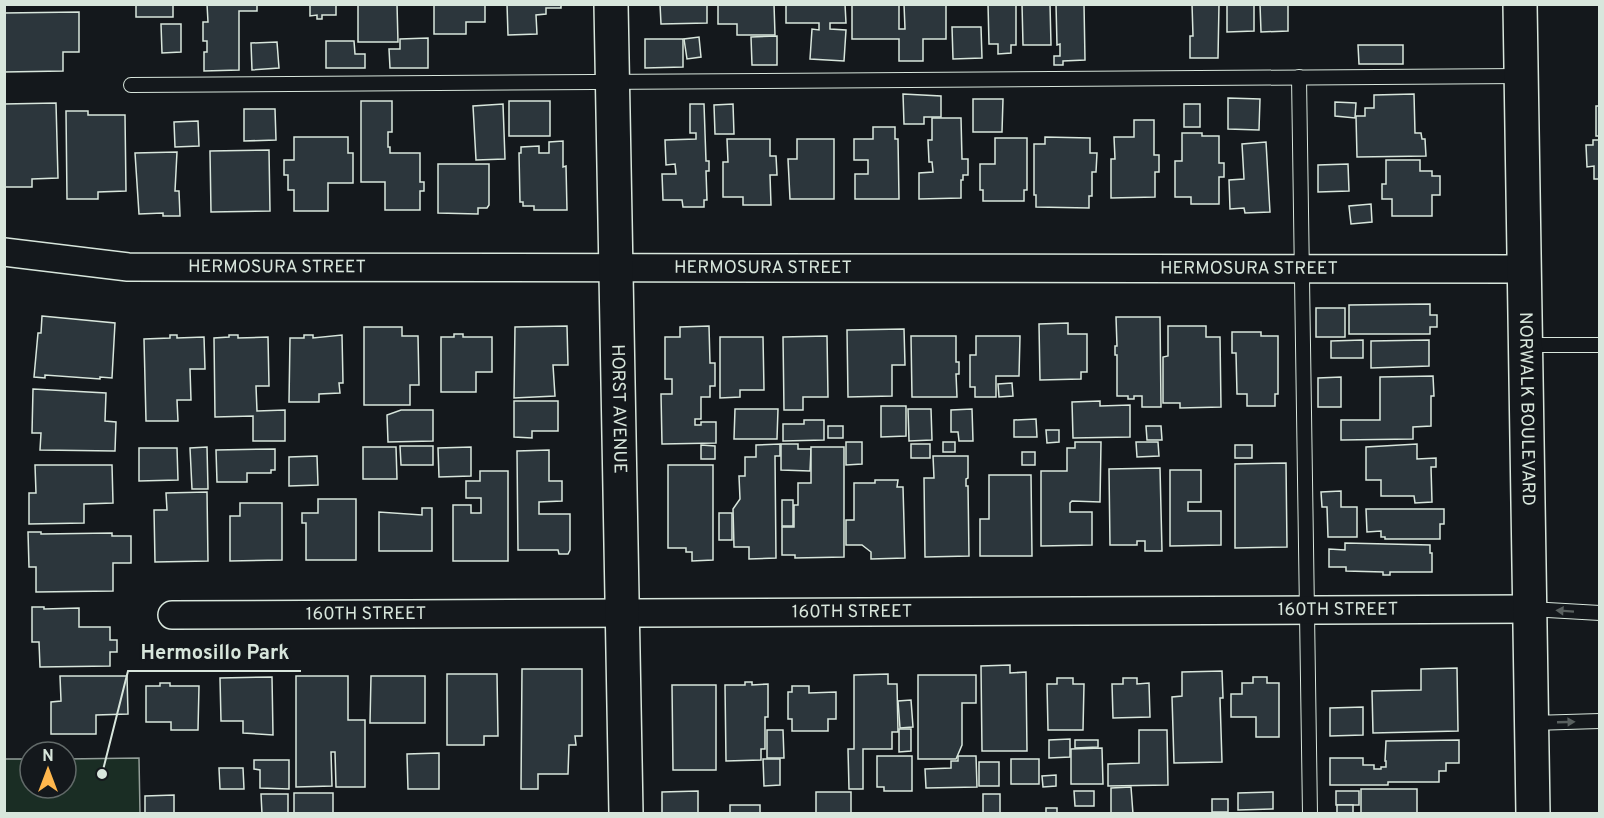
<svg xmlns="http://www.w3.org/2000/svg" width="1604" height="818" viewBox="0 0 1604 818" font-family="Overpass,sans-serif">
<rect width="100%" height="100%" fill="#14181c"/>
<polygon fill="#1a2d24" stroke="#939e99" stroke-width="1.5" points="139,758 140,813 5,813 5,759 30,759 30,788 66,788 66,759"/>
<g fill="#2c363c" stroke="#d8e6dc" stroke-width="1.5">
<rect x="136" y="4" width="37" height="13"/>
<polygon points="207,4 257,4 257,11 239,11 239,70 204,71 204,52 207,52 207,41 203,41 203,22 208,22"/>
<polygon points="310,4 336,4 336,15 322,15 322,19 317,19 317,15 310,16"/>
<polygon points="358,4 397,4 398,42 358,42"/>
<polygon points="434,4 485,4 485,22 466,22 466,34 434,34"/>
<polygon points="507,4 561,4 561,8 546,8 546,14 536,15 537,34 508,35"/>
<polygon points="660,4 707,4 707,23 661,24"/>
<polygon points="718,4 774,4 775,35 737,35 737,24 718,24"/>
<polygon points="786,4 845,4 846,23 830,23 830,29 846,30 844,61 810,59 812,29 819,30 819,23 786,23"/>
<polygon points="852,4 899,4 899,29 905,29 904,4 946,4 946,39 923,39 923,61 899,61 899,39 852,39"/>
<polygon points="988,4 1016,4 1016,45 1011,45 1011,53 998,54 998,44 989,44"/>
<polygon points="1022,4 1050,4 1051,45 1023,45"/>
<polygon points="1056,4 1084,4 1085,60 1063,61 1063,65 1054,65 1054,56 1060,56 1060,44 1057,45"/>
<polygon points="1192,4 1219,4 1218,58 1190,58 1190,36 1193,36"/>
<polygon points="1227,4 1254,4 1254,31 1227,32"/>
<polygon points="1260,4 1288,4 1288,31 1261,32"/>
<polygon points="79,12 79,52 63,52 63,71 4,72 4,13"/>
<polygon points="161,24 181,24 181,52 162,53"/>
<polygon points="952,27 981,27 982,58 953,59"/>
<polygon points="777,36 777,65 752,65 751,37"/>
<polygon points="699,37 701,57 687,59 684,39"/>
<polygon points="428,38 428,68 390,68 389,49 400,49 400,39"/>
<polygon points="645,39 683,39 683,67 645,68"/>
<polygon points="326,41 354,41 355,54 365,54 365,68 326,68"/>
<polygon points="277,42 279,68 252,70 251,43"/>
<polygon points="1358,45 1403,45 1403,64 1359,64"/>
<polygon points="903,94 941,96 941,117 924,117 924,124 904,124"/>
<polygon points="1414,94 1415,133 1421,133 1422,139 1425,139 1426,156 1357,157 1356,116 1365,116 1365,108 1374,108 1374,95"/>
<polygon points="1228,98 1260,99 1259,130 1228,129"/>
<polygon points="973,99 1003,99 1002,132 973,132"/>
<polygon points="361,101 392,101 392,132 388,132 388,147 390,147 390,153 420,153 420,182 424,182 424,191 420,191 420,210 385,210 385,182 361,182"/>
<rect x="509" y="101" width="41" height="35"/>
<polygon points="1335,102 1356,103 1355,118 1335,116"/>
<polygon points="56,103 58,178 32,179 32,187 4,187 4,104"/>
<polygon points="503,104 505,159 476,160 473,106"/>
<polygon points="690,104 704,104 706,161 709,161 709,171 706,171 707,200 704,200 704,207 683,207 682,200 663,200 662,174 676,174 675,164 666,165 665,140 696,139 696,133 690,133"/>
<polygon points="733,104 734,134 715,134 714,105"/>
<rect x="1184" y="104" width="16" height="23"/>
<rect x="1596" y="106" width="4" height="30"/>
<polygon points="244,109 275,109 276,140 244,141"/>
<polygon points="66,111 88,111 88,115 125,115 126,191 98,192 98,199 67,199"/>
<polygon points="932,118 961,118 962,159 968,159 968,175 963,175 963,180 961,180 961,198 919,199 919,173 933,172 932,162 929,162 928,140 932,140"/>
<polygon points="1134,120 1154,120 1154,155 1159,155 1159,172 1155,172 1155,197 1111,198 1111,159 1115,159 1114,137 1134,137"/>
<polygon points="198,121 199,146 175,147 174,122"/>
<polygon points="873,127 895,127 895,139 898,139 899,199 855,199 855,174 868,174 868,160 854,160 854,139 873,139"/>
<polygon points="1182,133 1202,133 1202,136 1219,136 1219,163 1224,163 1224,177 1219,177 1219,204 1191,204 1191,197 1175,197 1175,161 1182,161"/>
<polygon points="294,137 348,137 348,153 353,153 353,183 328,183 328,211 294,211 294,190 288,190 288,175 284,175 284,160 294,160"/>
<polygon points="1045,137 1090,138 1090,153 1097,153 1096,172 1092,172 1092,196 1089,196 1089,208 1036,207 1036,195 1034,195 1034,144 1045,144"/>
<polygon points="995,138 1027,138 1027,190 1024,190 1024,201 983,201 983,190 980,190 980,164 995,164"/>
<polygon points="727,139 770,139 770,156 776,156 777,175 770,175 771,205 743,205 743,197 723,197 723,162 728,162"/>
<polygon points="797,139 834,139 834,199 790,199 788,159 797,159"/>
<polygon points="1593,140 1600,140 1600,179 1594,179 1594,166 1587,167 1586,145 1593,145"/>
<polygon points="563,141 563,167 566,166 567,210 534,210 534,206 523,206 523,202 520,202 519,153 521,153 521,147 539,146 539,153 549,153 549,142"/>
<polygon points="1266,142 1270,212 1245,213 1244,208 1230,209 1229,180 1244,179 1242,144"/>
<polygon points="269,150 270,211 211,212 210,151"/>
<polygon points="177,152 175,191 179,191 180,216 163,216 163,213 139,214 135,153"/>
<polygon points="1386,160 1420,160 1420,171 1432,171 1432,176 1440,176 1440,195 1432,195 1432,216 1392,216 1392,199 1382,199 1382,184 1386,184"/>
<polygon points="438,164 489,164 489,205 487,208 478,208 478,214 438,213"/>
<polygon points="1348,164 1349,191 1318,192 1318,165"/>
<polygon points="1371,204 1372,222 1351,224 1349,206"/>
<polygon points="1430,304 1430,315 1437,315 1437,327 1430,327 1430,334 1349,334 1349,305"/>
<rect x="1316" y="308" width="29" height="29"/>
<polygon points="42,316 115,323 112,378 100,377 100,379 45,375 45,378 34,377 38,333 41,333"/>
<polygon points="1116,317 1160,317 1161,407 1142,407 1142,396 1134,396 1134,399 1128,399 1128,396 1117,396 1117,355 1115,355 1115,346 1117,346"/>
<polygon points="1068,323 1068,334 1087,334 1087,372 1081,372 1081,379 1040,380 1039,324"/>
<polygon points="567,326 568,365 553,365 555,396 514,398 515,327"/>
<polygon points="709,326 710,363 715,363 715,386 710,386 710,397 701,397 701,419 695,419 695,425 701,425 701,422 716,422 716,443 662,444 661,394 672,394 672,379 665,379 665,337 680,337 680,327"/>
<polygon points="1168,326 1206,326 1206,337 1220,337 1221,407 1180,408 1180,403 1163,403 1163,357 1168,356"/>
<polygon points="364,327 402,327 402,336 418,336 419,385 410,385 410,405 364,405"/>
<polygon points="904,329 905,365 892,365 892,396 848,397 847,330"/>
<polygon points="1232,332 1261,332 1261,336 1278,336 1278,394 1275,394 1275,406 1247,406 1247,394 1237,394 1236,353 1232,353"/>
<polygon points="454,334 463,334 463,337 492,337 492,372 476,372 476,392 441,392 441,337 454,337"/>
<polygon points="170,335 177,335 177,338 204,337 205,369 190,369 191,400 177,400 178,421 146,421 144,339 170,338"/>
<polygon points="229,335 238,335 238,338 268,337 269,386 256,386 257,411 285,410 285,441 253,441 253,416 215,417 214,338 229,337"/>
<polygon points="304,335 313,335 313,338 342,335 343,383 339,383 340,393 319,394 319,402 289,402 290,338 304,338"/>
<polygon points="827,336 828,397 803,397 803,410 784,410 783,337"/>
<polygon points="911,336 956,336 956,362 959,362 959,374 956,374 957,397 912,397"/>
<polygon points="976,336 1020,336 1019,376 996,376 996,397 975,397 975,387 970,387 970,355 976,355"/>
<polygon points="720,337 763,337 764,390 740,390 740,397 720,398"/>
<polygon points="1363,340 1363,358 1331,358 1331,341"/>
<polygon points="1429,340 1429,366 1371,368 1371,341"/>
<polygon points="1433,376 1434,396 1431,396 1431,426 1413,427 1413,439 1341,440 1341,420 1380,420 1380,377"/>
<polygon points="1341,377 1341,407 1318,407 1318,378"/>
<polygon points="1012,383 1013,396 999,397 998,384"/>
<polygon points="33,389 106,393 105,421 116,422 115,451 40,450 41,433 32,433"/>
<polygon points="514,401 558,401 558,431 532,431 532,438 514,437"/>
<polygon points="1100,401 1100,406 1130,405 1130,437 1073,438 1072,402"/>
<polygon points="881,406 906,406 906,436 881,437"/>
<polygon points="735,409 778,409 777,439 734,439"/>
<polygon points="908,409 931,409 932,440 909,441"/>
<polygon points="972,409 973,441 959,441 958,432 951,432 951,410"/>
<polygon points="401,410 433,410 433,441 388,442 387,415"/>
<polygon points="1036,419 1037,437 1014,437 1014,420"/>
<polygon points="804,420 824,420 824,440 783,441 783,424 804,424"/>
<rect x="828" y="426" width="15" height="12"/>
<polygon points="1146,426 1161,426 1162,440 1147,440"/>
<polygon points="1046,430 1059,430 1059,442 1047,443"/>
<polygon points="846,442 862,442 862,464 846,465"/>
<rect x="943" y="442" width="12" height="10"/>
<polygon points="1075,442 1101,442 1100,502 1072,501 1070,503 1070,512 1092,512 1092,545 1041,546 1041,471 1067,471 1067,448 1075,448"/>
<polygon points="1136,442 1158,442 1159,456 1137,457"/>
<polygon points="780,444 780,456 775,456 776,558 749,559 749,547 734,547 733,509 740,499 739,476 745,476 745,457 756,457 756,445"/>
<polygon points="781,444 798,444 798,449 811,449 810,471 781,470"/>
<rect x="911" y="444" width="19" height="14"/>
<polygon points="1417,444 1417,459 1436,458 1436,467 1431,467 1432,502 1415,503 1414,496 1381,496 1381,480 1366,480 1366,447"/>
<polygon points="701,445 715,446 715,459 701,459"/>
<rect x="1235" y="445" width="17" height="13"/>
<polygon points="400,446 433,446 433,465 401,465"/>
<polygon points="207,447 208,489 192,489 190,448"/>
<polygon points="363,447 396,447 397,479 363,479"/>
<polygon points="471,447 471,476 439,477 438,448"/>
<polygon points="811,447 844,447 844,557 795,558 795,555 782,555 782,527 794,527 794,505 798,505 798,483 811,483"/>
<polygon points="139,448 177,448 178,480 139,481"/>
<polygon points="275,449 275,470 271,470 271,473 247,473 247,482 217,482 216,450"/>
<polygon points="549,450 549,481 562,481 562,501 539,502 539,514 570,514 570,550 568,554 559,554 558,550 518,550 517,451"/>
<rect x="1022" y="452" width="13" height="13"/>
<polygon points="317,456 318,485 289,486 289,457"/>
<polygon points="933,456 968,456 968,478 966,479 966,486 968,486 969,556 925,557 924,478 934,478"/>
<polygon points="1286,463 1287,547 1235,548 1235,464"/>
<polygon points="35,465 112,465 113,503 84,504 84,523 29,524 29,493 36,493"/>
<polygon points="668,465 713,465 713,560 692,561 692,552 686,552 686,548 668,548"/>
<polygon points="1160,468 1162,551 1145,551 1145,541 1137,541 1137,545 1110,545 1109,469"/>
<polygon points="1170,470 1201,470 1201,502 1188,502 1188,511 1221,511 1221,545 1170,546"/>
<polygon points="480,471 508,471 508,561 453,561 453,505 471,505 471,513 481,513 481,498 466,498 466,481 480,481"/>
<polygon points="989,475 1031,475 1032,556 980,556 980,519 989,519"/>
<polygon points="875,480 898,480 897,487 903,487 905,558 871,559 871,552 862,545 846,545 846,520 854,520 854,483 875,483"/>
<polygon points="1341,491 1341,507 1357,507 1357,537 1328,537 1327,507 1322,507 1321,492"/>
<polygon points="207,492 208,561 155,562 154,510 167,510 166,493"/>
<polygon points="318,499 356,499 356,560 306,560 306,523 302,523 302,513 318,513"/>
<rect x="782" y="500" width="11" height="26"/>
<polygon points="240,503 282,503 282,560 230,561 230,516 240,516"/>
<polygon points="422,508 432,508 432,551 379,551 379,512 422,515"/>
<polygon points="1366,509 1444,509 1444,524 1440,524 1440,539 1385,539 1385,537 1381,537 1381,531 1367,532"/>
<rect x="719" y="513" width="13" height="27"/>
<polygon points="28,532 41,532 41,534 112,533 112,536 131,536 131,563 113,563 113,591 36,592 36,567 29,567"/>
<polygon points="1345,543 1430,545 1430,553 1432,553 1432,572 1390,572 1390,575 1383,575 1383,572 1346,571 1346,567 1329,567 1329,549 1345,550"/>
<polygon points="32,607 44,607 44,609 79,608 79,627 110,627 110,640 117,640 117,652 110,652 110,666 40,667 39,642 32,642"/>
<polygon points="1010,665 1010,673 1026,672 1027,751 982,751 981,666"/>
<polygon points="1457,668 1458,731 1373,733 1372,691 1421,690 1421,669"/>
<polygon points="522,669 582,669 582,736 575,736 576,745 569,745 568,774 538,774 538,789 521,789"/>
<polygon points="1222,671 1223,698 1220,698 1222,762 1174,763 1172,697 1182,696 1182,672"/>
<polygon points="447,674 497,674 498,736 484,736 484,745 447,745"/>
<polygon points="888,674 888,684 897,684 898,732 892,732 892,749 863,749 863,789 849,789 848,749 854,749 854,675"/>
<polygon points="918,675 976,675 976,703 962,703 962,745 956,759 918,759"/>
<polygon points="60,676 127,676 128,714 96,715 96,734 51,734 51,702 61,701"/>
<polygon points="296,676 348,676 348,720 365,720 365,787 336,787 335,752 331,752 332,786 296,787"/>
<polygon points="371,676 425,676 425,723 370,723"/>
<polygon points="272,677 273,735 243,733 243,721 221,721 220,678"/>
<polygon points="1253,677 1267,677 1267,683 1279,683 1279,737 1256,737 1256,717 1231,717 1231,694 1242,694 1242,683 1253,683"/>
<polygon points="1057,678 1073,678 1073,684 1084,684 1083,730 1048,730 1047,684 1057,684"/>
<polygon points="1123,678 1137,678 1137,684 1149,683 1150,717 1113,718 1112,684 1123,684"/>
<polygon points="745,682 752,682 752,685 768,684 768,717 765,717 765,749 761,749 761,760 726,761 725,685 745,685"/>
<polygon points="160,683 170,683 170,686 199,686 198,730 171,730 171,722 146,722 146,686 160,686"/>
<polygon points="672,685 716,685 716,770 673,770"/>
<polygon points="792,686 809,686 809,693 836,692 836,719 828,719 828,731 792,731 792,719 788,719 788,692 792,692"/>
<polygon points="911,700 913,727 900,728 898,701"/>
<polygon points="1363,707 1363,735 1330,736 1330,708"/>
<polygon points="899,729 911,729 911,751 899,752"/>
<polygon points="767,730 783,730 784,758 767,758"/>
<polygon points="1139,730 1167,730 1168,785 1108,786 1108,764 1139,763"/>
<polygon points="1070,739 1070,757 1049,758 1049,740"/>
<polygon points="1075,740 1098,740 1098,747 1075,748"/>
<polygon points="1459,740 1459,763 1446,763 1446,771 1439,771 1439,782 1388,782 1388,785 1330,785 1330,758 1363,758 1363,765 1374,765 1374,769 1381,769 1381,767 1386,767 1386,761 1385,761 1386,741"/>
<polygon points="1102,748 1103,784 1071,784 1071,749"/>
<polygon points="439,753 439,789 408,789 407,754"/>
<polygon points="877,756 912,756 912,791 884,791 884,787 877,787"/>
<polygon points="958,756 976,756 977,787 926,788 925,769 951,768 951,761 958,761"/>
<polygon points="763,759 780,759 780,785 764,786"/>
<rect x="1011" y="759" width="28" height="25"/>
<polygon points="254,760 289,760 289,789 260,788 260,770 254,769"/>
<rect x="979" y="762" width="20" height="24"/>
<polygon points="219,768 243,768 244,789 220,789"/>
<polygon points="1056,775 1056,786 1043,787 1042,776"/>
<polygon points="1131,787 1133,814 1111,814 1111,788"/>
<rect x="1361" y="789" width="56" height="25"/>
<polygon points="698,791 698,814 662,814 662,792"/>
<polygon points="1074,791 1094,791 1094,806 1075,806"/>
<rect x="1336" y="791" width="23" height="14"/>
<rect x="816" y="792" width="35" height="22"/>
<polygon points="1273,792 1273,809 1238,810 1238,793"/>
<rect x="294" y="793" width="39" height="21"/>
<polygon points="261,794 288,794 288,814 262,814"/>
<rect x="983" y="794" width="17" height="20"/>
<polygon points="174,795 174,814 145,814 145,796"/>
<rect x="1212" y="799" width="16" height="13"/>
<rect x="730" y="805" width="30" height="9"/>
<rect x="1337" y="805" width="16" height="9"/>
<rect x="1046" y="808" width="11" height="6"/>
</g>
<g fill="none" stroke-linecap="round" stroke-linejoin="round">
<defs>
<g id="service">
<polyline points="1299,77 1310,814"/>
<polyline points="131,85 1521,76"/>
<polyline points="1525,345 1600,345"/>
<polyline points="1530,609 1600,613"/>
<polyline points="1532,723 1600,721"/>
</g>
<g id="minor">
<path id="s1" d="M 4,252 L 128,267 L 1524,269"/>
<path id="s2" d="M 172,615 L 1530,609"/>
</g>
<g id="tertiary">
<path id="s3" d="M 611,4 L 626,814"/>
<path id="s4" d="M 1520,4 L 1533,814"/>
</g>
</defs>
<use href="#service" stroke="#d8e6dc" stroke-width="16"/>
<use href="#minor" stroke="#d8e6dc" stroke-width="30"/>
<use href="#tertiary" stroke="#d8e6dc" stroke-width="36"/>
<use href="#service" stroke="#14181c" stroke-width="14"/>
<use href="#minor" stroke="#14181c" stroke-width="27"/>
<use href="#tertiary" stroke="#14181c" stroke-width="33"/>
</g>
<defs><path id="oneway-solid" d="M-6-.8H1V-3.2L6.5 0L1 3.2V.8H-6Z" transform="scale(1.5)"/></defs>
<g fill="#59605f">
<use href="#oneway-solid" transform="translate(1565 611) rotate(-176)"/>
<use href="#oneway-solid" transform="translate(1566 722) rotate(-2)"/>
</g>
<g text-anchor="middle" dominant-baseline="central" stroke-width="4.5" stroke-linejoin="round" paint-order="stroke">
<g font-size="18" fill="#d8e6dc" stroke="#14181c">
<text stroke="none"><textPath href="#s1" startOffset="274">HERMOSURA STREET</textPath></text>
<text stroke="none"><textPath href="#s1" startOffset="760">HERMOSURA STREET</textPath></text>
<text stroke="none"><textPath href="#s1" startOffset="1246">HERMOSURA STREET</textPath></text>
<text stroke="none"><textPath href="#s3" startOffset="405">HORST AVENUE</textPath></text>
<text stroke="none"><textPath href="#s4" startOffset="405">NORWALK BOULEVARD</textPath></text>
<text stroke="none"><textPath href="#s2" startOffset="1166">160TH STREET</textPath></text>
<text stroke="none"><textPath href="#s2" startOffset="680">160TH STREET</textPath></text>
<text stroke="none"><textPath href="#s2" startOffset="194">160TH STREET</textPath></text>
</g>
</g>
<path fill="none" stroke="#d8e6dc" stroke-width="2" d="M102 774L128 671H301"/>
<circle fill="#d8e6dc" stroke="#14181c" stroke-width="2" cx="102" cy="774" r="6"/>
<g font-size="20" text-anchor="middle" font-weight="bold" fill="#d8e6dc" stroke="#14181c" stroke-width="4.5" stroke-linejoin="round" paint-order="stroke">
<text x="215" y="659">Hermosillo Park</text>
</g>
<rect width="1604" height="818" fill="none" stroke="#d8e6dc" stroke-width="12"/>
<g transform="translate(48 770)"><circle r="28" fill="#14181c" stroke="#626a69" stroke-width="1.5"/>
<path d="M0-4.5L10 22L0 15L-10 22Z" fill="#ffb74d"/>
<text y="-9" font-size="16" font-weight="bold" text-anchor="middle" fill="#d8e6dc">N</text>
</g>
</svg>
